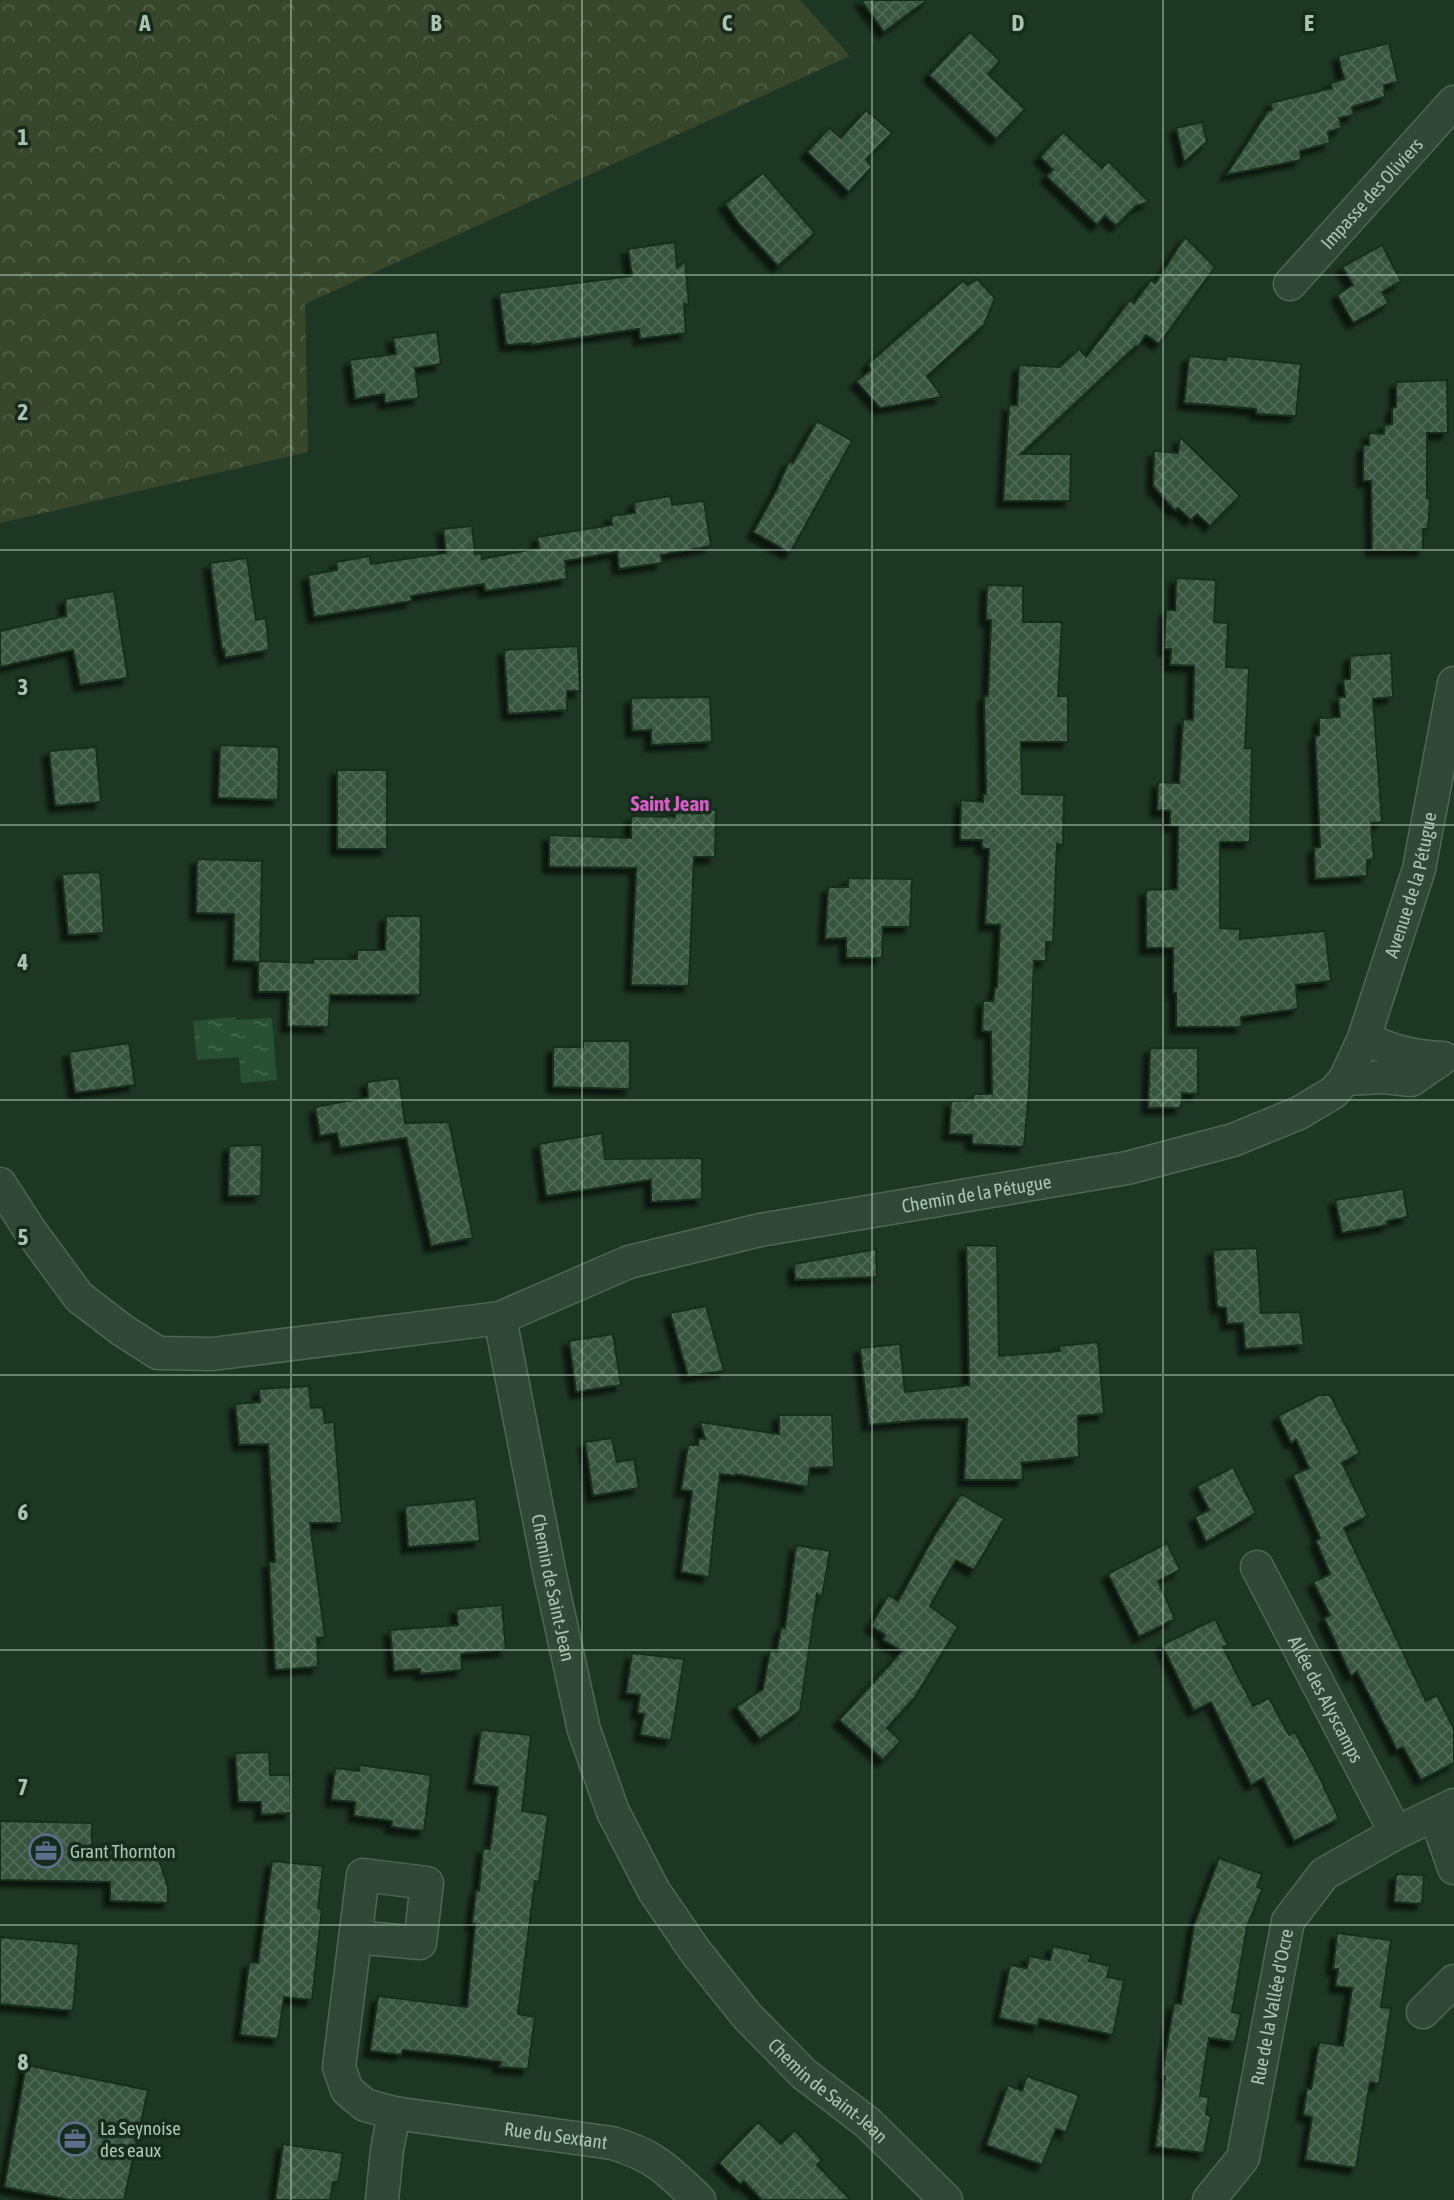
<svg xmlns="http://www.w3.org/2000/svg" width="1454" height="2200" viewBox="0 0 1454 2200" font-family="'Asap Condensed',sans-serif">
<defs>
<pattern id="park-crowns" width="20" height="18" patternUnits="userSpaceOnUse" patternTransform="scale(1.75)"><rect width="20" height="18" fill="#38472c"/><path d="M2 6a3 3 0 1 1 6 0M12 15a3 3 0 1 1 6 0" fill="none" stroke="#526048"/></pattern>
<pattern id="water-ripples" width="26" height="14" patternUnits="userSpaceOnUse" patternTransform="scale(1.75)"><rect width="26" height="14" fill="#275132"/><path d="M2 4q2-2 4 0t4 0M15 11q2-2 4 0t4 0" fill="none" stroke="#44684d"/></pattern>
<pattern id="building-cross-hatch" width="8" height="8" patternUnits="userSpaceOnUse" patternTransform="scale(1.75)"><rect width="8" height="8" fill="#37543e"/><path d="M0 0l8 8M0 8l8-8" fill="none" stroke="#516b58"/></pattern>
<filter id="shadow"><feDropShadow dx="-6" dy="6" stdDeviation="2" flood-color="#0009"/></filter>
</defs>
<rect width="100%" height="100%" fill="#1e3624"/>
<polygon fill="url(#park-crowns)" points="0,0 800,0 850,56 305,304 308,452 0,523"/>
<polygon fill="url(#water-ripples)" points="235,1017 236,1020 272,1018 277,1080 241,1083 239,1057 197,1060 193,1021"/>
<g fill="url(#building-cross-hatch)" stroke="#192d1e" stroke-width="2" filter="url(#shadow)">
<polygon points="861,0 927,0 884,32"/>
<polygon points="970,32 1000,61 988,74 1025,109 996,139 929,75"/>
<polygon points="1389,43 1398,82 1384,85 1385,97 1352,107 1354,115 1339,118 1342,128 1328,132 1330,143 1300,151 1301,160 1226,175 1268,111 1272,110 1270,103 1332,88 1330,83 1344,79 1338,56"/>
<polygon points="866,110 892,133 866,159 872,167 849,192 807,152 829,128 841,138"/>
<polygon points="1202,122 1207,142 1184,162 1176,128"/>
<polygon points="1063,132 1102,168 1108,161 1149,202 1136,206 1116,226 1105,216 1097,225 1046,176 1053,170 1040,157"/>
<polygon points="763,173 815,233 778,266 740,225 725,204"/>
<polygon points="1185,237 1215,267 1159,344 1146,335 1138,347 1136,346 1021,454 1071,454 1070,501 1003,501 1009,405 1017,405 1019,365 1060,367 1079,349 1086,357 1130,300 1134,303 1151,280 1155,283"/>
<polygon points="675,242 677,268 685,261 689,305 684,304 686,333 640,339 639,329 531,345 531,343 506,345 499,293 632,276 628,249"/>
<polygon points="1382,245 1401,281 1382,292 1389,303 1353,323 1337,295 1353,285 1342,267"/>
<polygon points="977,279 995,298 984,325 927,376 942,397 880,408 856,381 871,370 868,364 963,281 968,285"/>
<polygon points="437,332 441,364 415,368 419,398 385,403 384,394 355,399 350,360 396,354 393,338"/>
<polygon points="1189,356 1226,360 1227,356 1301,364 1296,416 1256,414 1256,409 1184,403"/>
<polygon points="1447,380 1448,433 1427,433 1427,498 1430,498 1428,529 1423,529 1423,550 1372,550 1371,481 1363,481 1363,445 1369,445 1369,433 1384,434 1384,425 1392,424 1392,408 1396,407 1396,382"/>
<polygon points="817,421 852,441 790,553 753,532 776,491 789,461 793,463"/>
<polygon points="1180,437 1240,496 1210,526 1197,514 1191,520 1178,508 1175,511 1153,486 1154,451 1178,453"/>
<polygon points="671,496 672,505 704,501 711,546 661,555 662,563 619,569 617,552 565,561 567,579 485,591 484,584 411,596 412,601 314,617 308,575 337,570 336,562 370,556 371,564 446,553 443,529 472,526 475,554 481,553 482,559 539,548 537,537 612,525 611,516 635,513 634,502"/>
<polygon points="247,558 256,620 266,618 269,650 225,658 224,649 222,650 210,563"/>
<polygon points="1176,578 1216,580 1214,622 1228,623 1226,667 1249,668 1245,748 1252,748 1250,842 1220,842 1220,928 1240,929 1240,939 1325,931 1331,981 1296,985 1298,1009 1241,1017 1242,1027 1176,1027 1176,993 1173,993 1173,948 1146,948 1146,890 1177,889 1178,826 1170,826 1170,811 1157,810 1158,782 1179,783 1183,719 1193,720 1194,666 1170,665 1171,649 1164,649 1166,610 1175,610"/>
<polygon points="987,585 1023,586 1023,622 1062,622 1058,696 1068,696 1068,742 1021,742 1022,794 1064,795 1063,845 1057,844 1053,942 1046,942 1046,961 1034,961 1029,1091 1024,1147 972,1144 972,1135 949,1134 951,1101 973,1100 974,1094 992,1094 991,1032 982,1031 983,1001 993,1001 995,987 997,987 1000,925 985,924 989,849 982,848 982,840 960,840 961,800 983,802 983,794 986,794 984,696 988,696 991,620 986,620"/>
<polygon points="114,591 128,678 80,685 73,650 0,667 0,631 66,616 65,599"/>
<polygon points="578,646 580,691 567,691 567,710 508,714 504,650"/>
<polygon points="1391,653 1393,697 1373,699 1382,822 1371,823 1374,859 1367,860 1367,876 1315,879 1314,847 1320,847 1315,736 1319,735 1319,718 1340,717 1338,697 1345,697 1343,679 1350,679 1350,656"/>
<polygon points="710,697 712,742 651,745 651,730 632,731 631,698"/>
<polygon points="220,745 279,747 278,800 218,798"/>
<polygon points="96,747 101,802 55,806 49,751"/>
<rect x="337" y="770" width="50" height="79"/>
<polygon points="675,809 716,810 715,857 694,857 689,986 631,985 636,868 549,867 549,835 631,838 631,816 675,817"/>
<polygon points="197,859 262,861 260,961 313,963 313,959 357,959 357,950 385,950 386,916 421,916 420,995 330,995 329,1027 287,1026 288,992 258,992 258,962 233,961 234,914 196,913"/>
<polygon points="100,872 104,933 68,935 62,874"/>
<polygon points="848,878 912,879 910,927 883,927 882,958 846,958 846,938 825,939 828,887 848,887"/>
<polygon points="583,1041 630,1041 630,1089 553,1087 553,1047 583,1047"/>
<polygon points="129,1043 135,1085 75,1093 69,1052"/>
<polygon points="1150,1048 1198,1048 1198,1094 1182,1093 1181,1108 1148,1108"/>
<polygon points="399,1078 405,1123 449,1122 473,1238 431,1246 406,1138 340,1148 337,1133 320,1136 315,1107 368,1097 367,1082"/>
<polygon points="602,1133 605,1159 702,1158 702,1199 651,1202 651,1180 546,1196 539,1144"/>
<polygon points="262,1145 261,1196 228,1196 229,1146"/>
<polygon points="1403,1189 1408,1217 1387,1221 1388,1225 1342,1233 1335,1200"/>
<polygon points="966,1245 997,1246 999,1356 1060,1351 1059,1346 1098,1342 1104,1414 1078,1416 1079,1457 1022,1463 1023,1480 964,1480 967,1419 924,1420 869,1425 860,1348 900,1344 905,1392 969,1385"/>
<polygon points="1257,1248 1261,1313 1300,1312 1304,1345 1245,1349 1243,1323 1227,1324 1226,1308 1217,1307 1213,1250"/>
<polygon points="876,1249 877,1277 795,1280 794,1264"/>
<polygon points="706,1306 724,1371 688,1376 670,1313"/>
<polygon points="613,1334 621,1385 576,1392 569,1341"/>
<polygon points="309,1386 311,1408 323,1407 325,1423 334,1422 342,1523 310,1523 325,1637 317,1638 318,1667 275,1670 269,1562 275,1562 268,1444 239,1445 235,1404 260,1402 259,1389"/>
<polygon points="1319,1395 1330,1395 1360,1453 1342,1463 1368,1516 1344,1528 1426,1701 1437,1695 1454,1729 1454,1763 1421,1780 1403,1747 1397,1750 1357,1672 1351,1676 1324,1618 1330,1615 1313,1582 1330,1574 1316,1541 1320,1538 1293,1475 1309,1468 1296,1440 1291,1443 1278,1416"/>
<polygon points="779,1415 832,1415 834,1467 810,1468 808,1487 736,1474 735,1476 720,1474 709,1577 681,1572 692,1491 681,1490 688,1445 698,1445 699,1438 705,1439 700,1422 779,1434"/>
<polygon points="612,1438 617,1462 634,1459 639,1488 593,1496 585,1442"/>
<polygon points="1233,1467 1256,1513 1206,1542 1195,1517 1209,1510 1197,1486"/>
<polygon points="961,1494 1004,1519 974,1570 956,1560 930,1606 958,1627 915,1697 887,1728 901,1741 883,1760 839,1720 902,1651 883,1640 885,1635 871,1626 888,1595 898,1601 934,1536"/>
<polygon points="476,1499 480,1541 408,1547 405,1506"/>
<polygon points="1167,1543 1180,1570 1158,1581 1175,1619 1139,1637 1108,1574"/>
<polygon points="796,1545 830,1551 822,1597 817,1594 800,1711 760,1739 736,1707 763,1689 770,1650 777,1651 781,1627 785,1628"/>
<polygon points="502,1605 506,1650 461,1654 462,1670 420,1674 420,1669 394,1671 390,1630 458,1625 456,1609"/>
<polygon points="1215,1619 1228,1645 1223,1647 1253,1706 1269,1698 1289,1735 1295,1732 1319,1776 1339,1819 1294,1841 1263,1778 1251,1785 1211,1702 1194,1711 1162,1645"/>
<polygon points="632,1653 684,1659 671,1740 640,1735 644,1714 637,1713 640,1695 626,1693"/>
<polygon points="481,1730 531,1735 522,1811 548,1815 539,1882 535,1881 518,2014 535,2017 528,2069 499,2067 501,2062 458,2056 403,2050 401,2055 370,2051 378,1996 467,2007 475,1924 472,1924 476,1890 479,1891 483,1848 490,1849 498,1787 473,1784"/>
<polygon points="269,1752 270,1775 290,1775 291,1813 261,1815 261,1802 238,1802 235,1753"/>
<polygon points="360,1765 431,1775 424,1831 391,1827 392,1821 354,1816 355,1802 331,1800 335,1768 359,1771"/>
<polygon points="0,1821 92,1823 92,1848 156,1850 168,1887 168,1903 110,1901 110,1882 0,1880"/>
<polygon points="1219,1858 1262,1874 1257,1887 1262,1889 1247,1927 1232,2012 1241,2014 1235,2042 1209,2038 1200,2096 1209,2097 1206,2114 1211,2116 1204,2153 1155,2147 1165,2076 1162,2075 1174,2003 1181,2004 1194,1925"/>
<polygon points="272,1861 323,1866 318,1908 322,1909 312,2000 284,1997 278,2039 240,2035 249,1962 258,1963"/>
<polygon points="1396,1874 1424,1875 1422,1904 1394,1902"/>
<polygon points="1337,1933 1391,1940 1381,2007 1391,2008 1379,2084 1370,2082 1356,2168 1305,2160 1312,2117 1303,2115 1307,2088 1311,2089 1319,2042 1343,2046 1352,1988 1335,1986 1338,1969 1333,1969"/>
<polygon points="0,1937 79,1944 73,2011 0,2004"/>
<polygon points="1053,1946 1091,1955 1089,1961 1110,1966 1107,1977 1124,1980 1113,2035 1039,2019 1038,2026 999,2018 1010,1965 1027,1968 1029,1956 1050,1960"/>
<polygon points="26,2065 148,2090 124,2200 69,2200 4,2187"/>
<polygon points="1027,2076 1079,2095 1066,2132 1056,2129 1042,2165 986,2145 1008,2085 1022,2091"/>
<polygon points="758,2122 781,2144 795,2130 822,2160 817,2165 851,2200 762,2200 744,2181 740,2184 719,2163"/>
<polygon points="283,2144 343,2153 338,2182 333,2182 330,2200 275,2200"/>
</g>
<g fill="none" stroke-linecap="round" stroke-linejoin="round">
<defs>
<g id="street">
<path id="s1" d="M 1290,284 L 1454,102"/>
<path d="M 1345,1079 L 1384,1077 L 1411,1080 L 1443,1058 C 1414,1057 1391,1051 1364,1038"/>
<path id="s2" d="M 0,1184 L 29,1229 L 79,1297 L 122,1330 L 158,1353 L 212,1354 L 500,1318 L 550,1575 L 584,1730 L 613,1812 L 654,1891 L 695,1951 L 747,2016 L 804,2074 L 868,2123 L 946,2200"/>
<path id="s3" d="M 500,1318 L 629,1262 L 760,1230 L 1127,1168 L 1233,1140 L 1299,1113 L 1334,1092 L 1345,1079 L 1364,1038 L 1419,869 L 1454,683"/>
<path id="s4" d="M 1257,1567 L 1396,1833"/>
<polyline points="1435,1814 1454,1868"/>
<path id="s5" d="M 355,1937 L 420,1943 L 427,1883 L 363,1875 L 339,2067 L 347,2090 L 365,2105 L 394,2113 L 612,2143 C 654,2155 669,2171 699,2200"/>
<polyline points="1423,2012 1454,1981"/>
<polyline points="382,2200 387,2150 394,2113"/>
<path id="s6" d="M 1209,2200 L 1243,2158 L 1288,1921 L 1324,1874 L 1396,1833 L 1454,1805"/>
</g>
</defs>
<use href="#street" stroke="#4f6555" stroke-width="35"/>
<use href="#street" stroke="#314737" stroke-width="32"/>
</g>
<path fill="none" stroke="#abc4b2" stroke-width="2" stroke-opacity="0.55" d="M 291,0 L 291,2200M 582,0 L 582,2200M 872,0 L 872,2200M 1163,0 L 1163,2200M 0,275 L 1454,275M 0,550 L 1454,550M 0,825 L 1454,825M 0,1100 L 1454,1100M 0,1375 L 1454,1375M 0,1650 L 1454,1650M 0,1925 L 1454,1925"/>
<defs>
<symbol id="office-ring" viewBox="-11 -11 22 22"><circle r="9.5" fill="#172b1d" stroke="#5c6f8a" stroke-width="1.5"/><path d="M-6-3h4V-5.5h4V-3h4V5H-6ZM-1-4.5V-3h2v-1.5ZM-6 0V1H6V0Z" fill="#5c6f8a"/></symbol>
</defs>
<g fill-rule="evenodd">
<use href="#office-ring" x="27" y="1832" width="38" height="38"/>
<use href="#office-ring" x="56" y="2120" width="38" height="38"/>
</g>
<g text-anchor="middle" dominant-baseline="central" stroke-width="7" stroke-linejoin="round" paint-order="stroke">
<g font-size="19" fill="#abc4b2" stroke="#172b1d">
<text stroke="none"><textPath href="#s1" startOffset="122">Impasse des Oliviers</textPath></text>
<text stroke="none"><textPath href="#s3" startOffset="1092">Avenue de la Pétugue</textPath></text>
<text stroke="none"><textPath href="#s3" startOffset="495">Chemin de la Pétugue</textPath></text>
<text stroke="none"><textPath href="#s2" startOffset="854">Chemin de Saint-Jean</textPath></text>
<text stroke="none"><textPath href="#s4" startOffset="149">Allée des Alyscamps</textPath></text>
<text stroke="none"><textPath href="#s6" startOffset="208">Rue de la Vallée d'Ocre</textPath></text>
<text stroke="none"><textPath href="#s2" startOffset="1442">Chemin de Saint-Jean</textPath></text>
<text stroke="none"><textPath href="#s5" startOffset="625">Rue du Sextant</textPath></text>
</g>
<g font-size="19" fill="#abc4b2" stroke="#172b1d" text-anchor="start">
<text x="70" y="1851">Grant Thornton</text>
<text x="100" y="2128">La Seynoise<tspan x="100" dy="22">des eaux</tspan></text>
</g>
<g font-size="21" font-weight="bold" fill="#d95cc9" stroke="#172b1d">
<text x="670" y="803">Saint Jean</text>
</g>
</g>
<g font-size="23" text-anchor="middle" font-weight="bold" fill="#abc4b2" stroke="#172b1d" stroke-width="7" stroke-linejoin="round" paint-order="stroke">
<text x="145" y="31">A</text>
<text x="436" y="31">B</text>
<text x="727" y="31">C</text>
<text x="1018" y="31">D</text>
<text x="1309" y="31">E</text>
<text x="23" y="145">1</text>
<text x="23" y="420">2</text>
<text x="23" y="695">3</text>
<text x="23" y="970">4</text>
<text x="23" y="1245">5</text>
<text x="23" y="1520">6</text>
<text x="23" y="1795">7</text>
<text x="23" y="2070">8</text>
</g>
</svg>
